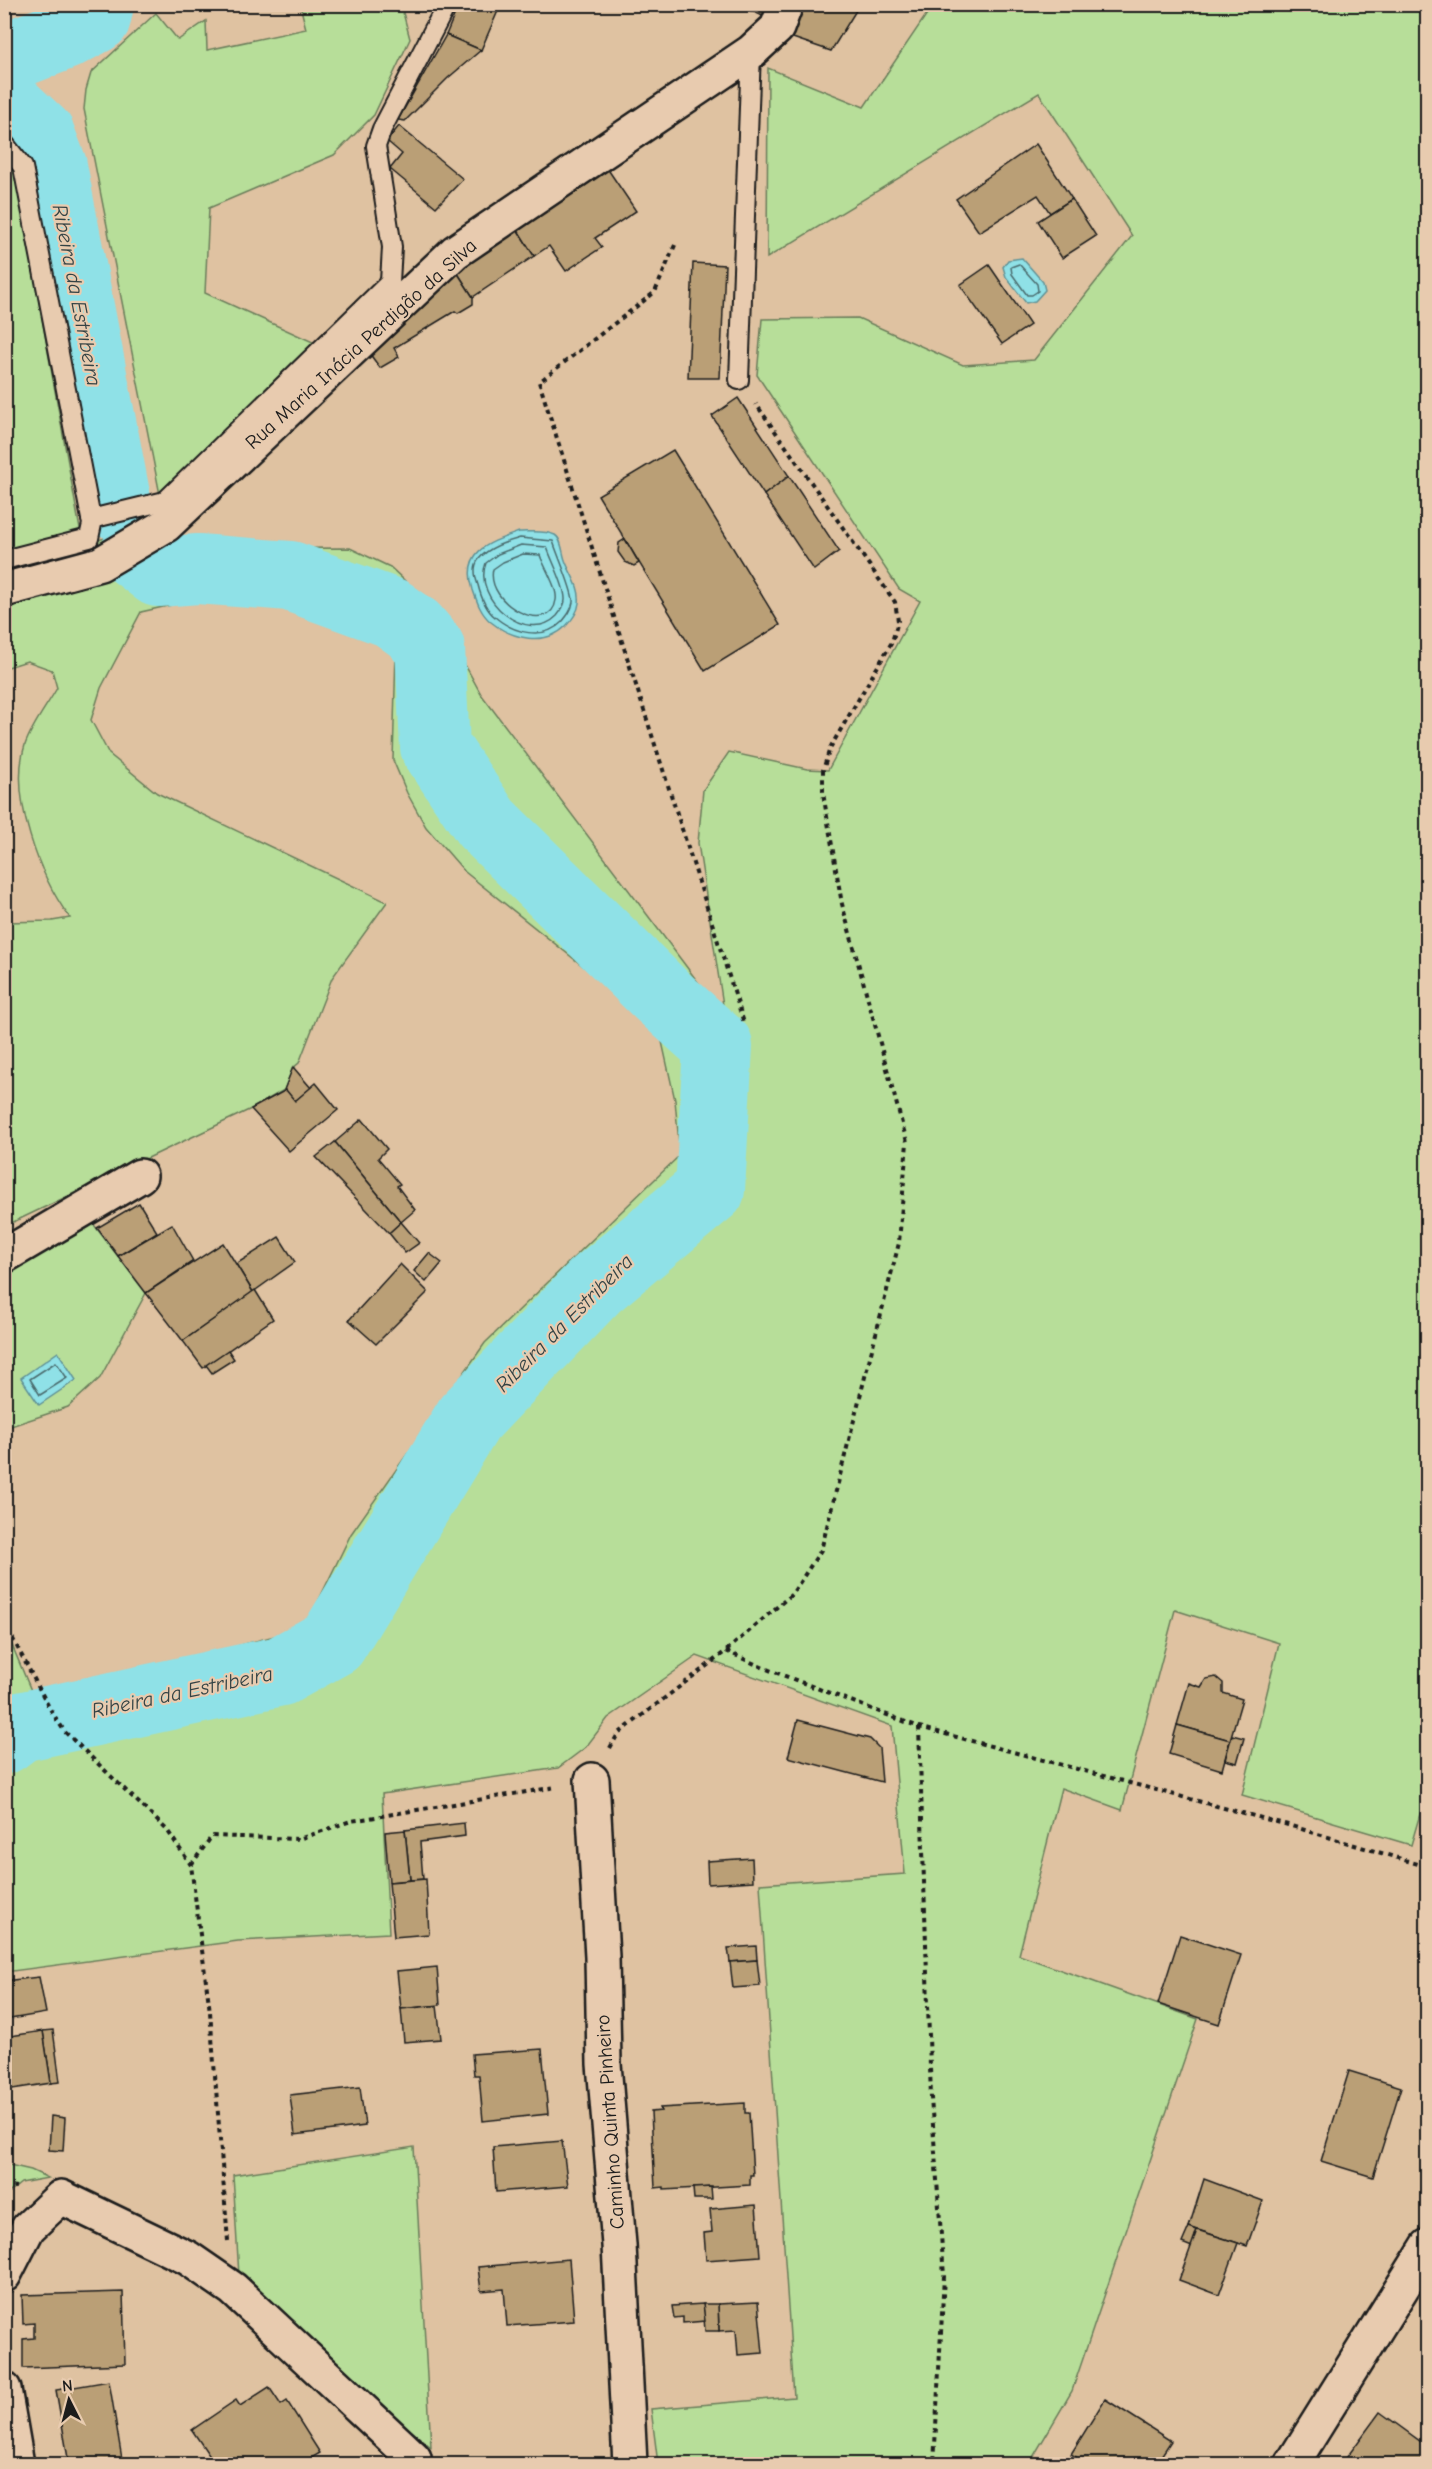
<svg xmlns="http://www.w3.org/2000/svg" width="1432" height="2469" viewBox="0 0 1432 2469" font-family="'Comic Neue',sans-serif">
<rect width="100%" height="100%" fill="#dfc2a1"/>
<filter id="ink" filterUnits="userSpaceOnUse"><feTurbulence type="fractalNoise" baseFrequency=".0167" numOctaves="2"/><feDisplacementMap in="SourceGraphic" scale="12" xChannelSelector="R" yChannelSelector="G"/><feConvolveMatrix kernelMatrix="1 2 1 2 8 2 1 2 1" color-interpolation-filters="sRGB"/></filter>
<g filter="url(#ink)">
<g fill="#b7de99" stroke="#6a7d5a" stroke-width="1.5">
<polygon points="300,5 401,5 410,39 374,115 334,155 209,208 205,293 315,343 161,500 84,109 86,90 91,73 156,13 178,40 206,21 207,50 306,29"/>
<path d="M 930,5 L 1427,5 L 1427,1790 L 1411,1845 L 1242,1795 L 1279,1643 L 1175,1610 L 1122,1810 L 1061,1788 L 1019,1955 L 1198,2019 L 1072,2391 L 1029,2464 L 658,2464 L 651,2409 L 794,2397 L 760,1884 L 905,1874 L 892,1726 L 697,1656 L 608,1718 L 586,1747 L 558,1768 L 382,1794 L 389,1933 L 238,1941 L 5,1972 L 4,1626 L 35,1700 L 278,1635 L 311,1616 L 351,1534 L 485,1343 L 680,1155 L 675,1100 L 661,1037 L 633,1006 L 465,872 L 426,827 L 407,793 L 393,760 L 396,651 L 379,624 L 280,589 L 186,586 L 190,601 L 141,612 L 101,688 L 91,720 L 109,754 L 157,793 L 387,902 L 332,978 L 299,1063 L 293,1068 L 284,1090 L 251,1109 L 5,1226 L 5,922 L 52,921 L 70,918 C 39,876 9,796 25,745 C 32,725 47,706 57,688 L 52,670 L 27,661 L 5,668 L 5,570 L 139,527 L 171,538 L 175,549 L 350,548 L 390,567 L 434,608 L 481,694 L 725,1018 L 698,843 L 703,790 L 729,752 L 807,769 L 828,770 L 920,601 L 899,589 L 757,375 L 762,319 L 858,318 L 963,365 L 1034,360 L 1132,236 L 1039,93 L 767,258 L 768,68 L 864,107 L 931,8 Z"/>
<polygon points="4,155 14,163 81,535 4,553"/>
<polygon points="88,1217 146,1293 100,1378 68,1407 5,1428 4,1284 12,1271"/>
<polygon points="414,2147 431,2447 245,2295 239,2276 233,2175"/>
<polygon points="5,2164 31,2170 48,2178 21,2183 5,2196"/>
</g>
<g fill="#8fe1e7" stroke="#619296" stroke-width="1.5">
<polygon points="1022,258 1043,282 1045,290 1035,301 1026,303 1006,277 1003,267 1008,260"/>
<path d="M 519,532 C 529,532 545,530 555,535 C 562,539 562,552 565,560 C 570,574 581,587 579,603 C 578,612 572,620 566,626 C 545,647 512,639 491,622 C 481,614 477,602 473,590 C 461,551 488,543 519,532 Z"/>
<polygon points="58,1352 76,1380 39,1405 21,1378"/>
</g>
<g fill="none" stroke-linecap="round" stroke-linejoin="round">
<g stroke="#4a6b6d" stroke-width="1.5">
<polygon points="1019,264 1037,284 1038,291 1032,295 1027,295 1012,274 1011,267"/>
<path d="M 520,538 L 553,541 C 557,554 574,592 573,602 C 572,610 567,616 562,622 C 543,641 514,633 495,617 C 485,609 481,597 478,585 C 475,577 473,566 479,559 C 489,547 506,542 520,538 Z"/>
<path d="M 521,545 L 547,547 C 551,560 566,587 565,600 C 565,606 561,611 557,616 C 527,646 472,599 486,563 L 498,554 Z"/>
<path d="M 523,554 L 540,555 C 544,567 558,588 556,600 C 551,637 485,605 493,569 L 503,562 Z"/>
<polygon points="56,1362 67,1378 40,1395 30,1379"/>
</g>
<g stroke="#8fe1e7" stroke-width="70">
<polyline points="4,58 64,35 96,18 99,4"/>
<polyline points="4,101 40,135 52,166 117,505"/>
<polyline points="4,1739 20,1727 281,1671 333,1642 469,1418 595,1286 710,1190 718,1046 660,994 486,823 435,747 430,648 414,629 392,613 290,576 198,569 158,572 135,554"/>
</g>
</g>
<g fill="#ba9f76" stroke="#1c1c1c" stroke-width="1.5">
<polygon points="459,4 501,4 481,50 446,35"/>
<polygon points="737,4 773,4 767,18"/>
<polygon points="798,4 860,4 831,51 787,36"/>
<polygon points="446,35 481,50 448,78 405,121 398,120"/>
<polygon points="399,126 463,179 436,207 390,169 402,154 387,141"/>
<polygon points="1036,144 1072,199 1050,213 1038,195 979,232 956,199"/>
<polygon points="607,168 636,211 595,238 602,247 566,271 549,246 534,256 517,229"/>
<polygon points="1072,199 1096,236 1062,258 1038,221"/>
<polygon points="517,229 534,256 473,297 457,272"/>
<polygon points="693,263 725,265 720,378 688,378"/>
<polygon points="989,265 1030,325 1002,344 960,285"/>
<polygon points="457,272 473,297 473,304 458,313 455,311 394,348 399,357 380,368 367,350"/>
<polygon points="738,398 789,476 764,495 712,416"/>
<polygon points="673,450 780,625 705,671 598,495"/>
<polygon points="789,476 839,551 814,570 764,495"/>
<polygon points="625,539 639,563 634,566 625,562 618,552 619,543"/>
<polygon points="293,1067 311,1088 295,1101 284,1090"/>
<polygon points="316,1083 338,1110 289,1151 251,1109 286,1090 295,1101"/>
<polygon points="362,1119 387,1149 378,1158 400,1184 397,1186 415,1210 401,1222 335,1142"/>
<polygon points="335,1142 401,1222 389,1233 316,1157"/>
<polygon points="139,1203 157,1232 118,1256 97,1228"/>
<polygon points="401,1222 419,1243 405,1253 389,1233"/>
<polygon points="172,1224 193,1261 146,1293 118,1256"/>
<polygon points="279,1237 295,1262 253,1292 236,1264"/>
<polygon points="223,1243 253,1292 183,1341 146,1293"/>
<polygon points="429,1253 442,1263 426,1282 414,1271"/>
<polygon points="400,1264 428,1292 376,1344 349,1320"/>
<polygon points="255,1290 273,1319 203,1368 183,1341"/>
<polygon points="228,1350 234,1359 212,1373 206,1365"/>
<polygon points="1216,1677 1223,1683 1223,1693 1242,1699 1230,1740 1177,1725 1189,1683 1201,1687 1206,1679"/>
<polygon points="798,1720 870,1739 879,1748 882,1782 788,1757"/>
<polygon points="1177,1725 1230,1740 1222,1770 1169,1754"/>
<polygon points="1232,1735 1244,1738 1237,1763 1225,1760"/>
<polygon points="464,1823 465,1836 420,1842 423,1879 410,1880 405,1830"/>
<polygon points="405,1830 410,1880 389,1882 385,1832"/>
<polygon points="752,1858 753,1881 708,1884 707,1861"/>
<polygon points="426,1879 429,1934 394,1937 389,1882"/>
<polygon points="1180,1935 1241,1955 1219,2024 1158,2004"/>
<polygon points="756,1946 757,1960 730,1962 728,1948"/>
<polygon points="757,1960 760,1986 733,1988 730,1962"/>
<polygon points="437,1967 440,2005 401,2009 397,1971"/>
<polygon points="39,1977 46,2013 4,2020 4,1981"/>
<polygon points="431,2006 437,2006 441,2039 404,2042 401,2009"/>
<polygon points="53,2030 60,2082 51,2083 43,2031"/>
<polygon points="43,2031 51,2083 6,2090 4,2037"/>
<polygon points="542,2049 548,2114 483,2121 479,2075 474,2075 472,2054"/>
<polygon points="1349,2071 1401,2087 1373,2177 1321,2161"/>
<polygon points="360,2087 365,2126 295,2135 290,2095"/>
<polygon points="745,2103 745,2113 749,2113 753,2175 750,2175 750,2185 664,2190 664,2187 655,2188 651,2112 661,2111 660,2108"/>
<polygon points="51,2116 65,2118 63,2151 49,2150"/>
<polygon points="562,2141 568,2186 496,2192 493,2147"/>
<polygon points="1204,2179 1263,2201 1247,2246 1189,2227"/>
<polygon points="711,2187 712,2199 694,2199 693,2188"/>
<polygon points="756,2205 760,2256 706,2260 704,2233 712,2232 710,2209"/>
<polygon points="1189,2227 1197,2230 1192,2247 1182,2243"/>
<polygon points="1197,2230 1238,2243 1219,2295 1179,2280"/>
<polygon points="569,2259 574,2321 507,2326 504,2289 481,2291 478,2267"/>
<polygon points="123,2292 125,2364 23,2368 23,2339 34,2338 34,2323 23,2324 22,2295"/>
<polygon points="758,2302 763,2353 738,2355 736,2330 719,2331 718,2304"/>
<polygon points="703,2304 718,2304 719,2331 705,2331"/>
<polygon points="703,2304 705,2321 683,2323 683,2317 674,2318 672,2306"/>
<polygon points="109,2381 122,2459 69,2464 56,2390"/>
<polygon points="269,2387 281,2405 287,2401 320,2453 301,2464 215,2464 192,2430 236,2400 240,2406"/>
<polygon points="1105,2399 1171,2441 1156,2464 1087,2464 1071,2454"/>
<polygon points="1380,2412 1428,2447 1428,2464 1349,2464 1344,2461"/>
</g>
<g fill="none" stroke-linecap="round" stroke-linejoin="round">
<defs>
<g id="service">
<polyline points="4,143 23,167 92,524 89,538 4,560"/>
<polyline points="739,380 751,52"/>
<polyline points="91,519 165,501 390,282 392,247 376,146 382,129 447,4"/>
</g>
<g id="minor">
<polyline points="4,590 100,564 166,525 455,252 751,52 777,28 786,4"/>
<polyline points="4,1256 140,1176"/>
<polyline points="592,1780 602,1957 604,2064 619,2245 630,2464"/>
<polyline points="4,2275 28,2228 61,2197 188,2258 233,2289 414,2458"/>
<polyline points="4,2389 17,2464"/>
</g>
<polyline id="tertiary" points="1292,2464 1428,2246"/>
</defs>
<use href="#service" stroke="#1c1c1c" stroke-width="22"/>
<use href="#minor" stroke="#1c1c1c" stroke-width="38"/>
<use href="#tertiary" stroke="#1c1c1c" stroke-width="38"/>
<g stroke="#1c1c1c" stroke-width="4" stroke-dasharray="4.5 4.5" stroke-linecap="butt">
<polyline points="675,245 655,292 539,382 744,1023"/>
<polyline points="4,1622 50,1709 65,1732 167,1830 191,1865"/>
<polyline points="726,1651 764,1668 919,1727 1288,1825 1428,1867"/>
<polyline points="919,1727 931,2098 944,2276 934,2464"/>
<polyline points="610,1748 618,1734 726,1651 792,1594 821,1550 899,1243 907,1142 842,904 823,793 823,770 830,748 892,642 898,621 895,602 756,404"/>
<polyline points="4,2185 16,2187"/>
<polyline points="228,2241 210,2012 191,1865 212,1836 299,1839 351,1821 556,1787"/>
</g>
<use href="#service" stroke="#e8cbaf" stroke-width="18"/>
<use href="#minor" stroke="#e8cbaf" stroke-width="33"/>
<use href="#tertiary" stroke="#e8cbaf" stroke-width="33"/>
</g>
</g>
<g text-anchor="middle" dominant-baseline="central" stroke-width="4.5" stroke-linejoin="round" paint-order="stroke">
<g font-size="20" fill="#1c1c1c" stroke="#e8cbaf">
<text transform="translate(361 344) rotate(-42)">Rua Maria Inácia Perdigão da Silva</text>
<text transform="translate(610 2122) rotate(-94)">Caminho Quinta Pinheiro</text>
</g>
<g font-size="21" font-style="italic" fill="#334345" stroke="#e8cbaf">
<text transform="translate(77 295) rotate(79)">Ribeira da Estribeira</text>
<text transform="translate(564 1323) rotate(-45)">Ribeira da Estribeira</text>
<text transform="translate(182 1692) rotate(-12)">Ribeira da Estribeira</text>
</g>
</g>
<rect width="1432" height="2469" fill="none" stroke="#e8cbaf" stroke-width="24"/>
<rect x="12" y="12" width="1408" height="2445" fill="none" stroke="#1c1c1c" stroke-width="2" filter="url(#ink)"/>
<g transform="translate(69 2400) rotate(354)" stroke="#e8cbaf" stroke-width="4.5" paint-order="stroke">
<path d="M0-4.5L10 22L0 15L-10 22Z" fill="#1c1c1c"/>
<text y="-9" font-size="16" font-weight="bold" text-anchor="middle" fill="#1c1c1c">N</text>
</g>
</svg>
